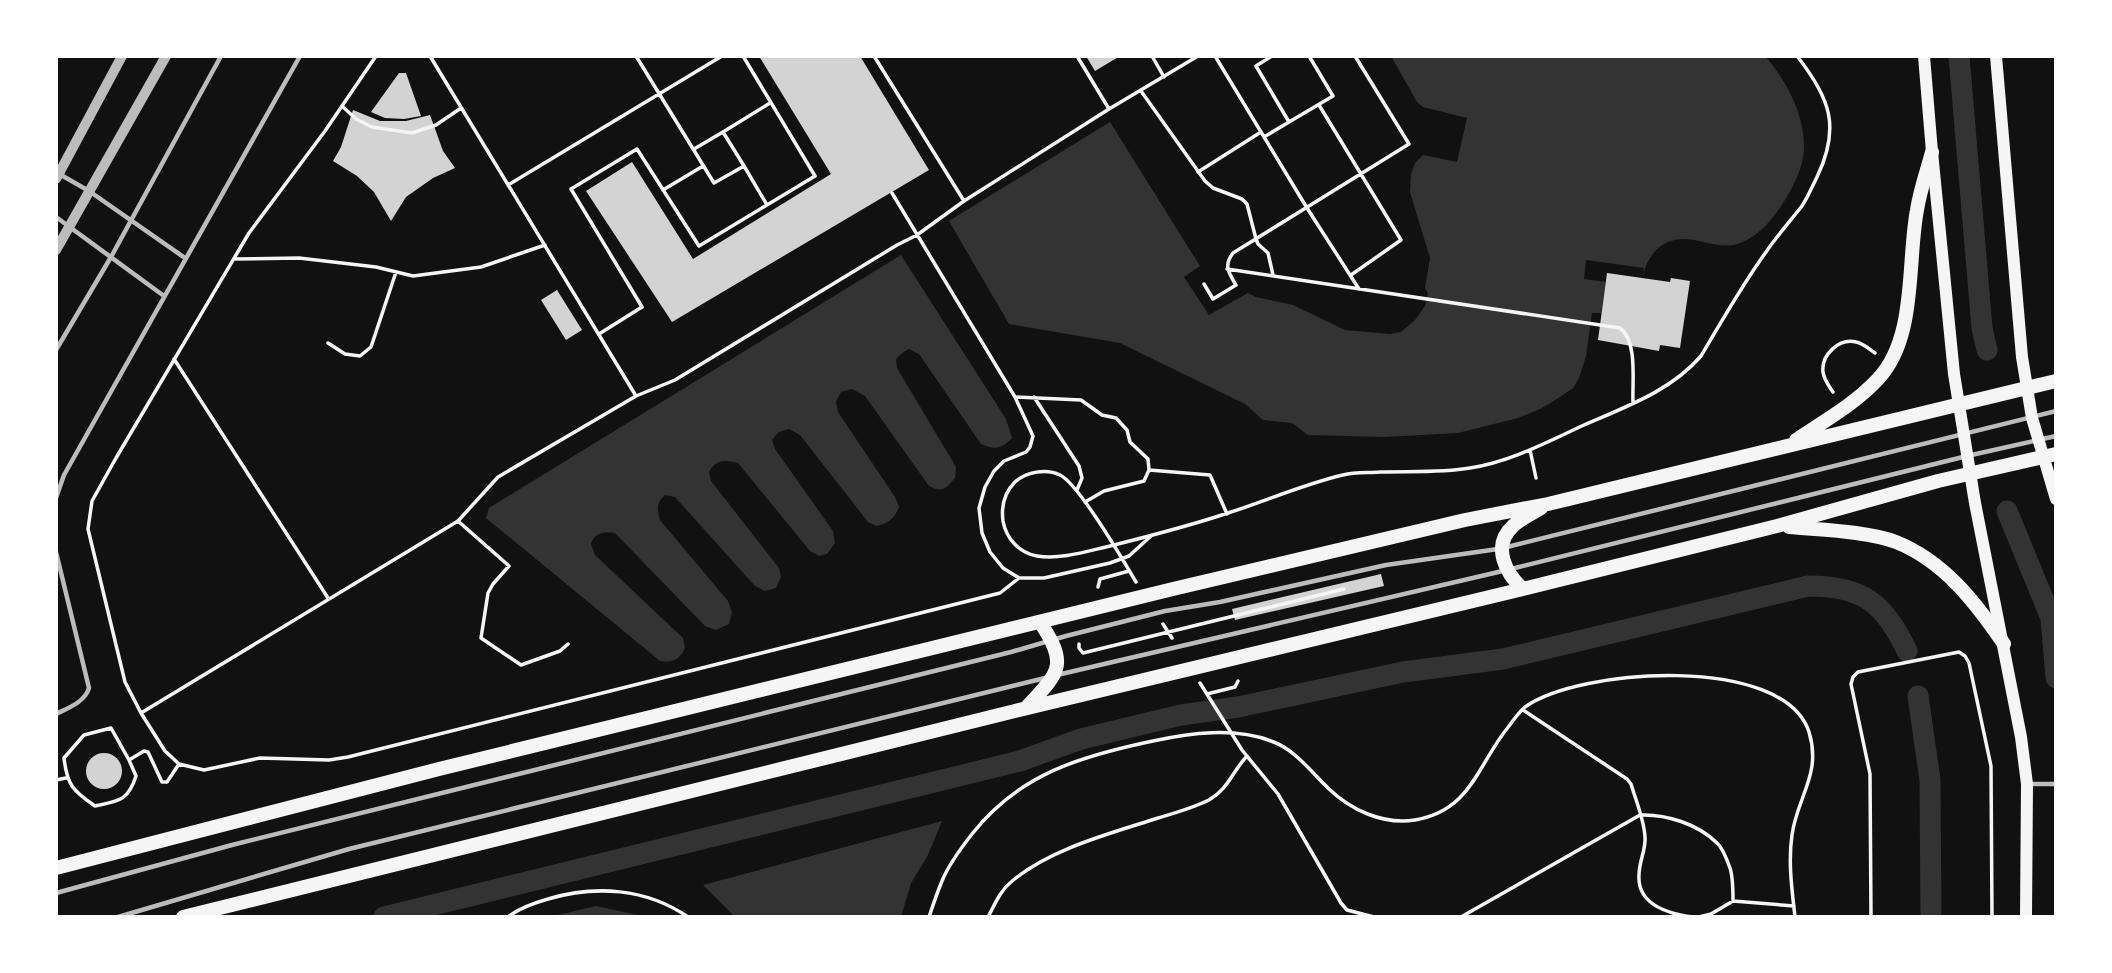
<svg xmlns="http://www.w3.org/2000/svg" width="2112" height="973" viewBox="0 0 2112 973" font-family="Inter,sans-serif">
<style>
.water{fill:#333}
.pier{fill:#111}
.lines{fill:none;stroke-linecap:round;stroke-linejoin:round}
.canal{stroke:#333;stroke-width:21}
.building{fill:#d3d3d3}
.path{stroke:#f5f5f5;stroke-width:3.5}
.service{stroke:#bcbcbc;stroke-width:4.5}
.tertiary{stroke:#bcbcbc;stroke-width:10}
.secondary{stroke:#f5f5f5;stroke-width:12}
.primary{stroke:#f5f5f5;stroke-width:14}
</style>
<rect width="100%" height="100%" fill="#111"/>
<path class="water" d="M1391,56H1765C1786,80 1805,115 1804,149C1803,169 1793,187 1783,203C1772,220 1759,236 1740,243C1717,252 1694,233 1671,241C1655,246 1645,262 1643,278L1607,273L1601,313H1592L1586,356L1579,378L1573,388L1557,399L1540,409L1518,418L1458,433L1384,437L1308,435L1292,423L1263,420L1245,404L1120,343L1009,324L949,221L1110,122L1200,266L1184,277L1209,315L1248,293L1256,297L1293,305L1345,330L1390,334L1401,332L1415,320L1425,306L1428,294L1425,288L1430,258L1410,192L1411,174L1415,163L1423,155L1457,162L1467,118L1423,107L1417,102Z
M901,255L1006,419L1012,438C1001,449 995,450 981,444L919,354L909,349L902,353L896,359L897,368L956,467L955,478C945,489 943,493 929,486L865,396L852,389L841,392L836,402L838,412L895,497L899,507C894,519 889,523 877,526L868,522L800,435L789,429L779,432L772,440L775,449L833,531L835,543L827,554L819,556L810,551L738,463C724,460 717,459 709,472L711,481L779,568L781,577L776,588L765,591L755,586L675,497L665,495C656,503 657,510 660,520L728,601L732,612L729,624L716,630L705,626L615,533C603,532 595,532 591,544L595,555L683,638L685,648C679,660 673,663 660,661L486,518L489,508Z
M942,821L927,857L911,883L901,917H735L703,885Z
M596,906L647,917H549Z"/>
<path class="pier" d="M1586,260L1644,268L1643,278L1608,273L1606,282L1584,279Z"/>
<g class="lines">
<path class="canal" d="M1959,56L1982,328L1987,350
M2007,511L2051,618L2056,678
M1918,696L1930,780L1931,917
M384,917L1020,761L1081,739L1181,715L1238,707L1403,672L1503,659L1808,586C1862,586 1884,602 1907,651"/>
</g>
<path class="building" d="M759,56H860L929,170L672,322L586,191L632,162L693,259L831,174Z
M1086,56H1120L1095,71Z
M399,73H406L421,116L404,119L385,118L371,112Z
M353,110L380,121H406L430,115L443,151L455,168L433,178L406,197L391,221L374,192L357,176L333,161L341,147Z
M1607,273L1670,282L1671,278L1690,281L1680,348L1660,345L1659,351L1598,340Z
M557,290L582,330L566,340L541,300Z
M1381,574L1384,586L1235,620L1232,609Z
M86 771a18 18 0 1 1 36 0a18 18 0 1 1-36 0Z"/>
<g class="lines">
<path class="path" d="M376,56L325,131L249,233L116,458L92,501L88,529L125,682L141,713L165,751L179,764L204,770L260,758L329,760L348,757L1000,593L1019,578H1044L1110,563L1129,556L1151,536
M430,56L636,396
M636,56L714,183L744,166L767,205
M874,56L964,201
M1077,56L1109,109
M1152,56L1164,77
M1215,56L1307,208L1359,289
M1272,56L1256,66L1289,122L1333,96L1309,56
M1141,91L1205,181L1213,188L1242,199L1247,204L1256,239L1258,244L1268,253L1273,275
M1319,105L1401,240L1351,275
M342,106L356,119L372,127L412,133L436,125L461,108
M723,132L770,103
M1264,137L1289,122
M694,149L723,132L744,166
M1198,172L1261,132
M508,185L722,56
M663,190L703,166
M892,193L1015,397L1033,436L1030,447L1026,452L1004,461L994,471L985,487L979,508L982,533L990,552L1003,568L1019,578
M234,259L299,258L376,267L413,276L481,267L545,245
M1227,269L1620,328C1638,341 1632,382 1633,403
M1204,284L1213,299L1236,285C1229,273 1223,266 1233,253L1409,144L1355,56
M599,334L642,307L571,189L637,149L699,246L815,176L743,56
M328,343L345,354L360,356L371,347L396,272
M174,359L328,598
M1833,392C1829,386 1824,380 1823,372C1821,355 1839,338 1856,342C1863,343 1869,349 1875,353
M1015,397L1081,400L1102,415L1116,418L1127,430L1130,442L1148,459L1149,470L1144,481L1104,491L1085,502
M1034,397L1079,466L1082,478L1077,490
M1530,450L1536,478
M1149,470L1210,475L1227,514
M458,521L509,566L493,584L488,593L481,638L521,665L560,651L568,644
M1136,582C1123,560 1079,484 1060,475C1046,468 1026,472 1015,482C1004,493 1001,506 1003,521C1006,538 1019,553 1037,556C1060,560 1088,551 1110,546C1150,536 1189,526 1228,513C1266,501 1304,484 1343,475C1355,472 1368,473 1380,472C1410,471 1441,473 1470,468C1510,462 1547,442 1584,425C1625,407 1671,391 1701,356C1722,321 1742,285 1766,252C1777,236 1790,221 1802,206C1808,197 1812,187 1817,177C1841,127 1830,98 1797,56
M1098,587L1100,579L1129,571
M1163,624L1172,638
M1079,644V648L1083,653L1344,589
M1200,683L1242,750L1278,794L1341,903L1347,910L1374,917
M1207,694L1235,687L1238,681
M1523,710L1627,779L1631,784C1636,801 1644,819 1645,837C1646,850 1639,861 1639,875C1637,905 1670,914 1693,917
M141,713L458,521L498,477L636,396L675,380L897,245L917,235L964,201L1109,109L1198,56
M129,760L136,776C128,801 119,801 95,806C73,791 67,785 64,758L84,735L111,728L129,760L144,751L148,752L162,782H167L179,764
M56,780L66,778
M508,917C519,908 534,903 548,899C595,885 646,888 688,917
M929,917C933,905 937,893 942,881C949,864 961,848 972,834C1019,774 1081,756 1153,741C1190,733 1234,727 1271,741C1295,749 1311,772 1329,789C1351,810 1383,825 1415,820C1472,810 1477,765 1509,726C1514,719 1519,712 1525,707C1579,668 1784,654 1809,732C1822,774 1797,797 1792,835C1788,862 1792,890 1795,917
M988,917C995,904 1000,891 1011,882C1049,849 1112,833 1158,818C1175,813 1193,808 1209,800C1229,788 1232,772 1247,756
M1461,917L1640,815C1666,814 1698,824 1717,843C1723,848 1727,860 1730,868C1733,877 1733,890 1733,901
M1699,917L1711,914L1733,901L1794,906
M1871,917L1870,774L1851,684L1853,677L1858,672L1959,652L1965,656L1969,663L1991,766L1992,917"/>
<path class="service" d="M61,175L89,191L185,258
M56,217L164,296
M56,350L111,257L221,56
M56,498L64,475L300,56
M1507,547L2056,411
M56,552L89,688C85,702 68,708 56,714
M1057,675L1507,570L1967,456L2056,436
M2028,784H2056
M56,893L232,845L1011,652L1066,636L1165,611L1220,602L1386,565L1498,549
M118,917L349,849L1045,678"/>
<path class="tertiary" d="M56,179L122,56
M56,250L166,56"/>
<path class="secondary" d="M1924,56L1932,152L1954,374L1975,503L2021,737L2027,784L2026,917
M1996,56L2022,357L2032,418L2056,499"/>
<path class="primary" d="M1796,440C1824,421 1855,404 1878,379C1917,338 1907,262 1917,210C1920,190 1927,171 1932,152
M1789,527C1820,530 1867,531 1896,542C1944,561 1976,603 2004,644
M1523,589C1506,574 1491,546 1513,526C1520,519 1532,514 1541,508
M1026,708C1059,672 1069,666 1040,622
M56,868L439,769L1173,589L1465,520L1548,504L2056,381
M183,917L1015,711L1523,589L1777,526L1938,481L2056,454"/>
</g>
<rect width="2112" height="973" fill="none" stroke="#ffffff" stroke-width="116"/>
</svg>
